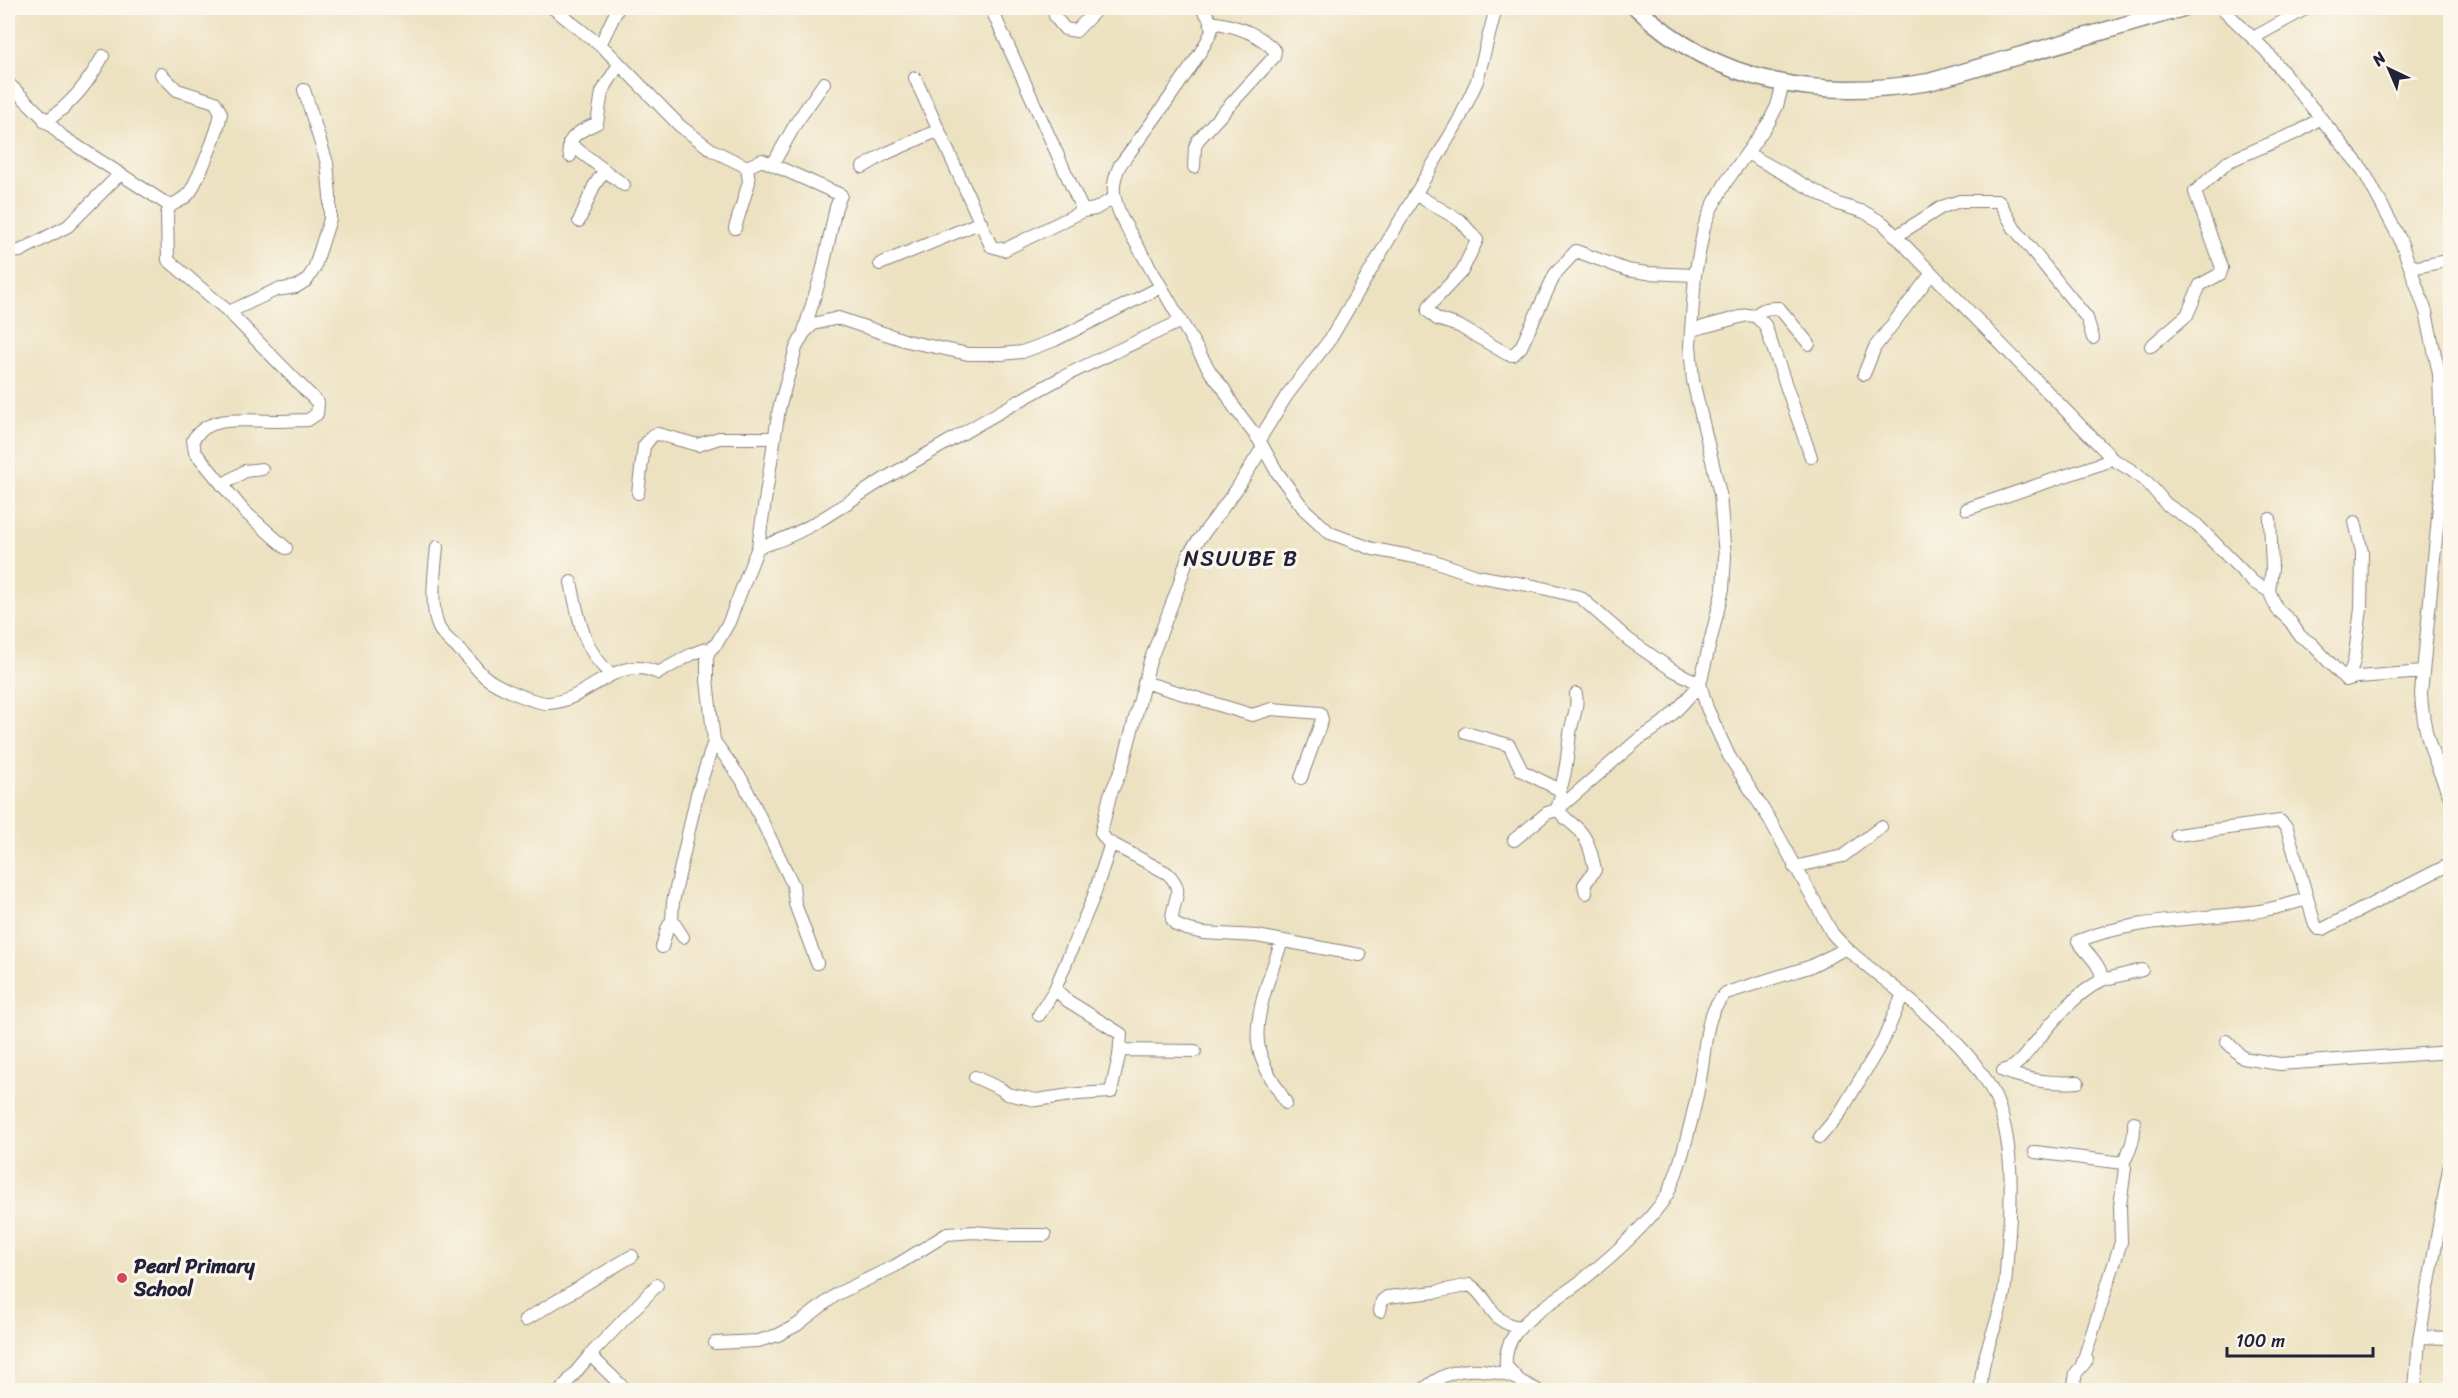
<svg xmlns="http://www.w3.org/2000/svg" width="2458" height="1398" viewBox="0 0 2458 1398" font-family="Sriracha,sans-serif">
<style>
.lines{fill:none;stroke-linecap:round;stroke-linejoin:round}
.street-casing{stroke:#87827e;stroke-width:14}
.secondary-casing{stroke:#87827e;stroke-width:19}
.street{stroke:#fff;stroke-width:12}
.secondary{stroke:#fff;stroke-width:16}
.poi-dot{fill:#d1495b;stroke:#fbf7ec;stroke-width:2}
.labels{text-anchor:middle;stroke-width:6;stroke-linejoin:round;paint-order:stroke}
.poi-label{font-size:20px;font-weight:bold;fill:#22223b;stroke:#fbf7ec;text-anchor:start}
.quarter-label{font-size:22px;letter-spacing:1.5px;fill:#22223b;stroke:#fbf7ec}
</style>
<rect width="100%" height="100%" fill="#fbf7ec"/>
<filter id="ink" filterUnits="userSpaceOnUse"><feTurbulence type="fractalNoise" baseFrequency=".0167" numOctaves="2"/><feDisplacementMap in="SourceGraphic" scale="12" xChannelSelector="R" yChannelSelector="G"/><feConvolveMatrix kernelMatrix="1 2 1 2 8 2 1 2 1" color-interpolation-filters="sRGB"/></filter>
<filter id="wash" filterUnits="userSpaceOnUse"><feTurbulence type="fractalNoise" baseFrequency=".008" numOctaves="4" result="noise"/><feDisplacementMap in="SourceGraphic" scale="24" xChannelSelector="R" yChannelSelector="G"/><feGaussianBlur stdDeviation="1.35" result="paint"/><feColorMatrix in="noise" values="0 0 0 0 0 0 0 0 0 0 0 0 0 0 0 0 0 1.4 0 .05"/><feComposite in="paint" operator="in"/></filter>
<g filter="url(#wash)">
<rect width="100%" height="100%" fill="#ece1c0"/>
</g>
<g filter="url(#ink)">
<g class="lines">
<g class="street-casing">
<path id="street" d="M553,8L606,50L680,126L712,150L747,167
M991,8L1083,211L1095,209L1114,198
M1052,8L1056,18L1065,29L1076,31L1098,8
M1201,8C1206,13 1212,21 1212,28C1211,45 1135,145 1120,165C1110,186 1113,198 1122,219L1211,373L1224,389L1234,407L1259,440L1277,472L1304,509L1330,533L1373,549L1431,560L1477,576L1534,586L1580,597L1629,640L1671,669L1700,684C1682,705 1665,725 1640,738L1557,810L1547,813L1514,840
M2222,8L2266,51L2363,170L2400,239L2426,312L2439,374L2442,476L2421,693C2423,735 2434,759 2450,797
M2253,38L2307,8
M600,45L618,8
M161,74L177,90L215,102L221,113C217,135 202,169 192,189C188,197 178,202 170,206
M915,78L991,246L1004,250L1083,211
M8,83L63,137L170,206L167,214L168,260L229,312L318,403L317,414L308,420C298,420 288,421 279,421C252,422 210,412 193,440L195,452L244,511L286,548
M1783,83L1777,106L1769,122L1726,182L1712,207L1704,227L1695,275L1690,345L1693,381L1720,494L1725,557L1723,589L1700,684L1707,708L1729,756L1770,820L1832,933C1853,958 1882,976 1907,998C1935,1021 1967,1049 1986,1080C2017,1128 2012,1203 2007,1258C2006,1271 2006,1285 2003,1298C1996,1330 1980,1358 1981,1390
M45,122C72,104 88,83 103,56
M569,143L624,185
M1747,153L1838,204L1864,212L1883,223L2109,455L2106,462L1967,509
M570,156C564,136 583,130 597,123L602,92L619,64
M773,164L796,123L824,83
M747,167L762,160L841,195L836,207L822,272L804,331
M863,167L885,154L939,130
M1194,167L1195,147L1198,140L1274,57L1275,51C1259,33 1233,25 1210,22
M1415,194L1461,221L1477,240L1462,271L1430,305L1428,311L1437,319L1459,326L1507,354L1513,355L1521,347L1555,274L1576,251L1627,270L1647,273L1695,275
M579,221L594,186L604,171
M735,228L749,182L747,167
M1896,236L1942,207L1960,201H1999L2014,228L2087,318L2093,338
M8,252L20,251L68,226L119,175
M880,264L981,222
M2409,264L2417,267L2450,260
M229,312L276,290L296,287L307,280L314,269L330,219V195L327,163L304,90
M1755,316C1762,308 1769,308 1779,308L1809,344
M1692,330L1747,315L1755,316L1765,325L1811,457
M2151,346L2187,315L2200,285L2220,274L2222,268L2195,192L2229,161L2300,131L2319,119
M1864,374L1875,347L1932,273
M1259,440L1287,395L1331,338L1459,120L1477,81L1496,8
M1263,447L1236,490L1189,553L1178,588L1150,661L1122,768L1110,795L1101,833L1107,841L1167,873C1186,891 1173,898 1172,919L1176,925L1186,929L1203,933L1257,936L1360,955
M2109,457L2131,470L2148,483L2166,504L2196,524L2253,582L2269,591L2277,609L2290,621L2300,636L2312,644L2346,680L2356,677
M222,485L245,471L262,469
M638,493L644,446L653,435L658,434L698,445L719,438H774
M2355,522L2362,552L2361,609L2354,661L2350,673L2358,677L2423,672
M437,547C435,568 429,608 439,628C443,636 454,645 461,651C469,658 475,668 483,675C493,685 535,704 549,703C591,700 614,653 658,673L692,654L705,649L709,651
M758,547C811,534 851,497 898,471C952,440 1006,407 1061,378C1100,358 1141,340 1181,321
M571,582C578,615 583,652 611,674
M2269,591L2272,569L2270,519
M1144,682L1252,715L1272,709L1320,713L1322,720L1301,778
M1466,733L1509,745L1522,771L1560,790L1561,797L1557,808
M714,741L742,780L793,885L795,904L817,963
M1560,790C1568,769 1567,749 1571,728C1574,715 1578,707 1576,694
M1558,809C1563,818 1571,822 1578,829C1589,840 1592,856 1595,870L1584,885L1586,893
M2177,835L2280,821L2287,828L2315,925L2318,929H2323L2450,864
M1794,867L1843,856L1881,827
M683,937L672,920L673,902L697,794L714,741L707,680V658L709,651L717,643L729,622L758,547L779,409L796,348L804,333L813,324L838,318L907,341L968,354H1001L1022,352L1055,340L1161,287
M1282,941C1272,971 1252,1017 1259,1049C1263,1068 1277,1087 1286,1103
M662,947L667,929L672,920
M2142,970L2102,980C2102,965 2086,953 2078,941C2133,919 2194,920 2252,912C2271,910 2289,904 2307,899
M1055,989L1093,898L1111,843
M2226,1041L2243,1058L2280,1064L2450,1052
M1120,1050L1195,1051
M975,1077L1001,1089L1007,1094L1036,1100L1078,1094L1111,1092L1119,1056L1121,1034L1068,1001L1055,989L1039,1015
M2078,1082C2052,1084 2027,1080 2003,1071L2013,1067L2021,1060C2045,1032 2068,998 2102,980
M1820,1137L1840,1113L1883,1041L1903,994
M2035,1152L2123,1163L2125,1168L2120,1206L2121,1242L2082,1365
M2123,1163C2131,1149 2135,1138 2134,1122
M1380,1311L1382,1301L1387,1297L1436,1292L1470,1285C1492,1299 1489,1324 1521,1327
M525,1320L632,1256
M2420,1337L2450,1338
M715,1343L758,1341L778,1335L797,1325L837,1294L895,1266L947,1234L974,1232L1010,1235H1045
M590,1355L626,1390
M561,1390L590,1355L657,1285
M1423,1390C1451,1365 1481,1366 1515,1378
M1537,1390L1520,1381L1506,1366C1505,1355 1508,1344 1514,1335C1532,1311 1562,1297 1585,1278C1612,1256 1642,1230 1663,1201C1679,1179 1696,1104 1701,1074C1706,1047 1704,1014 1726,993L1809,967L1845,949
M2073,1390L2076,1373L2087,1360
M2415,1390L2419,1340L2450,1163"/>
</g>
<g class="secondary-casing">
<path id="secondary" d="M1637,8C1719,86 1821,100 1929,82L2183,8"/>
</g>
<use href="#street" class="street"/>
<use href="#secondary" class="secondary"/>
</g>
</g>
<circle class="poi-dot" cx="122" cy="1278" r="6"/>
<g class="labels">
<g class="poi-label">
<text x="134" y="1273">Pearl Primary<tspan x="134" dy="23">School</tspan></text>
</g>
<g class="quarter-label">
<text x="1241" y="566">NSUUBE B</text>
</g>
</g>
<rect width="2458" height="1398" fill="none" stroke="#fbf7ec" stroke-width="30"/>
<g transform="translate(2389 69) rotate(316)" stroke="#fbf7ec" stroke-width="4.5" paint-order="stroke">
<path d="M0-4.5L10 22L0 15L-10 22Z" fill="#22223b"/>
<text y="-9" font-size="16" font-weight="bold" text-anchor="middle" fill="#22223b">N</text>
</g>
<path d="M2227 1347v9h146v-9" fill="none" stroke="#22223b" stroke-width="3"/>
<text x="2236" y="1347" font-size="18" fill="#22223b" stroke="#fbf7ec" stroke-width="4.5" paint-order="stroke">100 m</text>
</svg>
